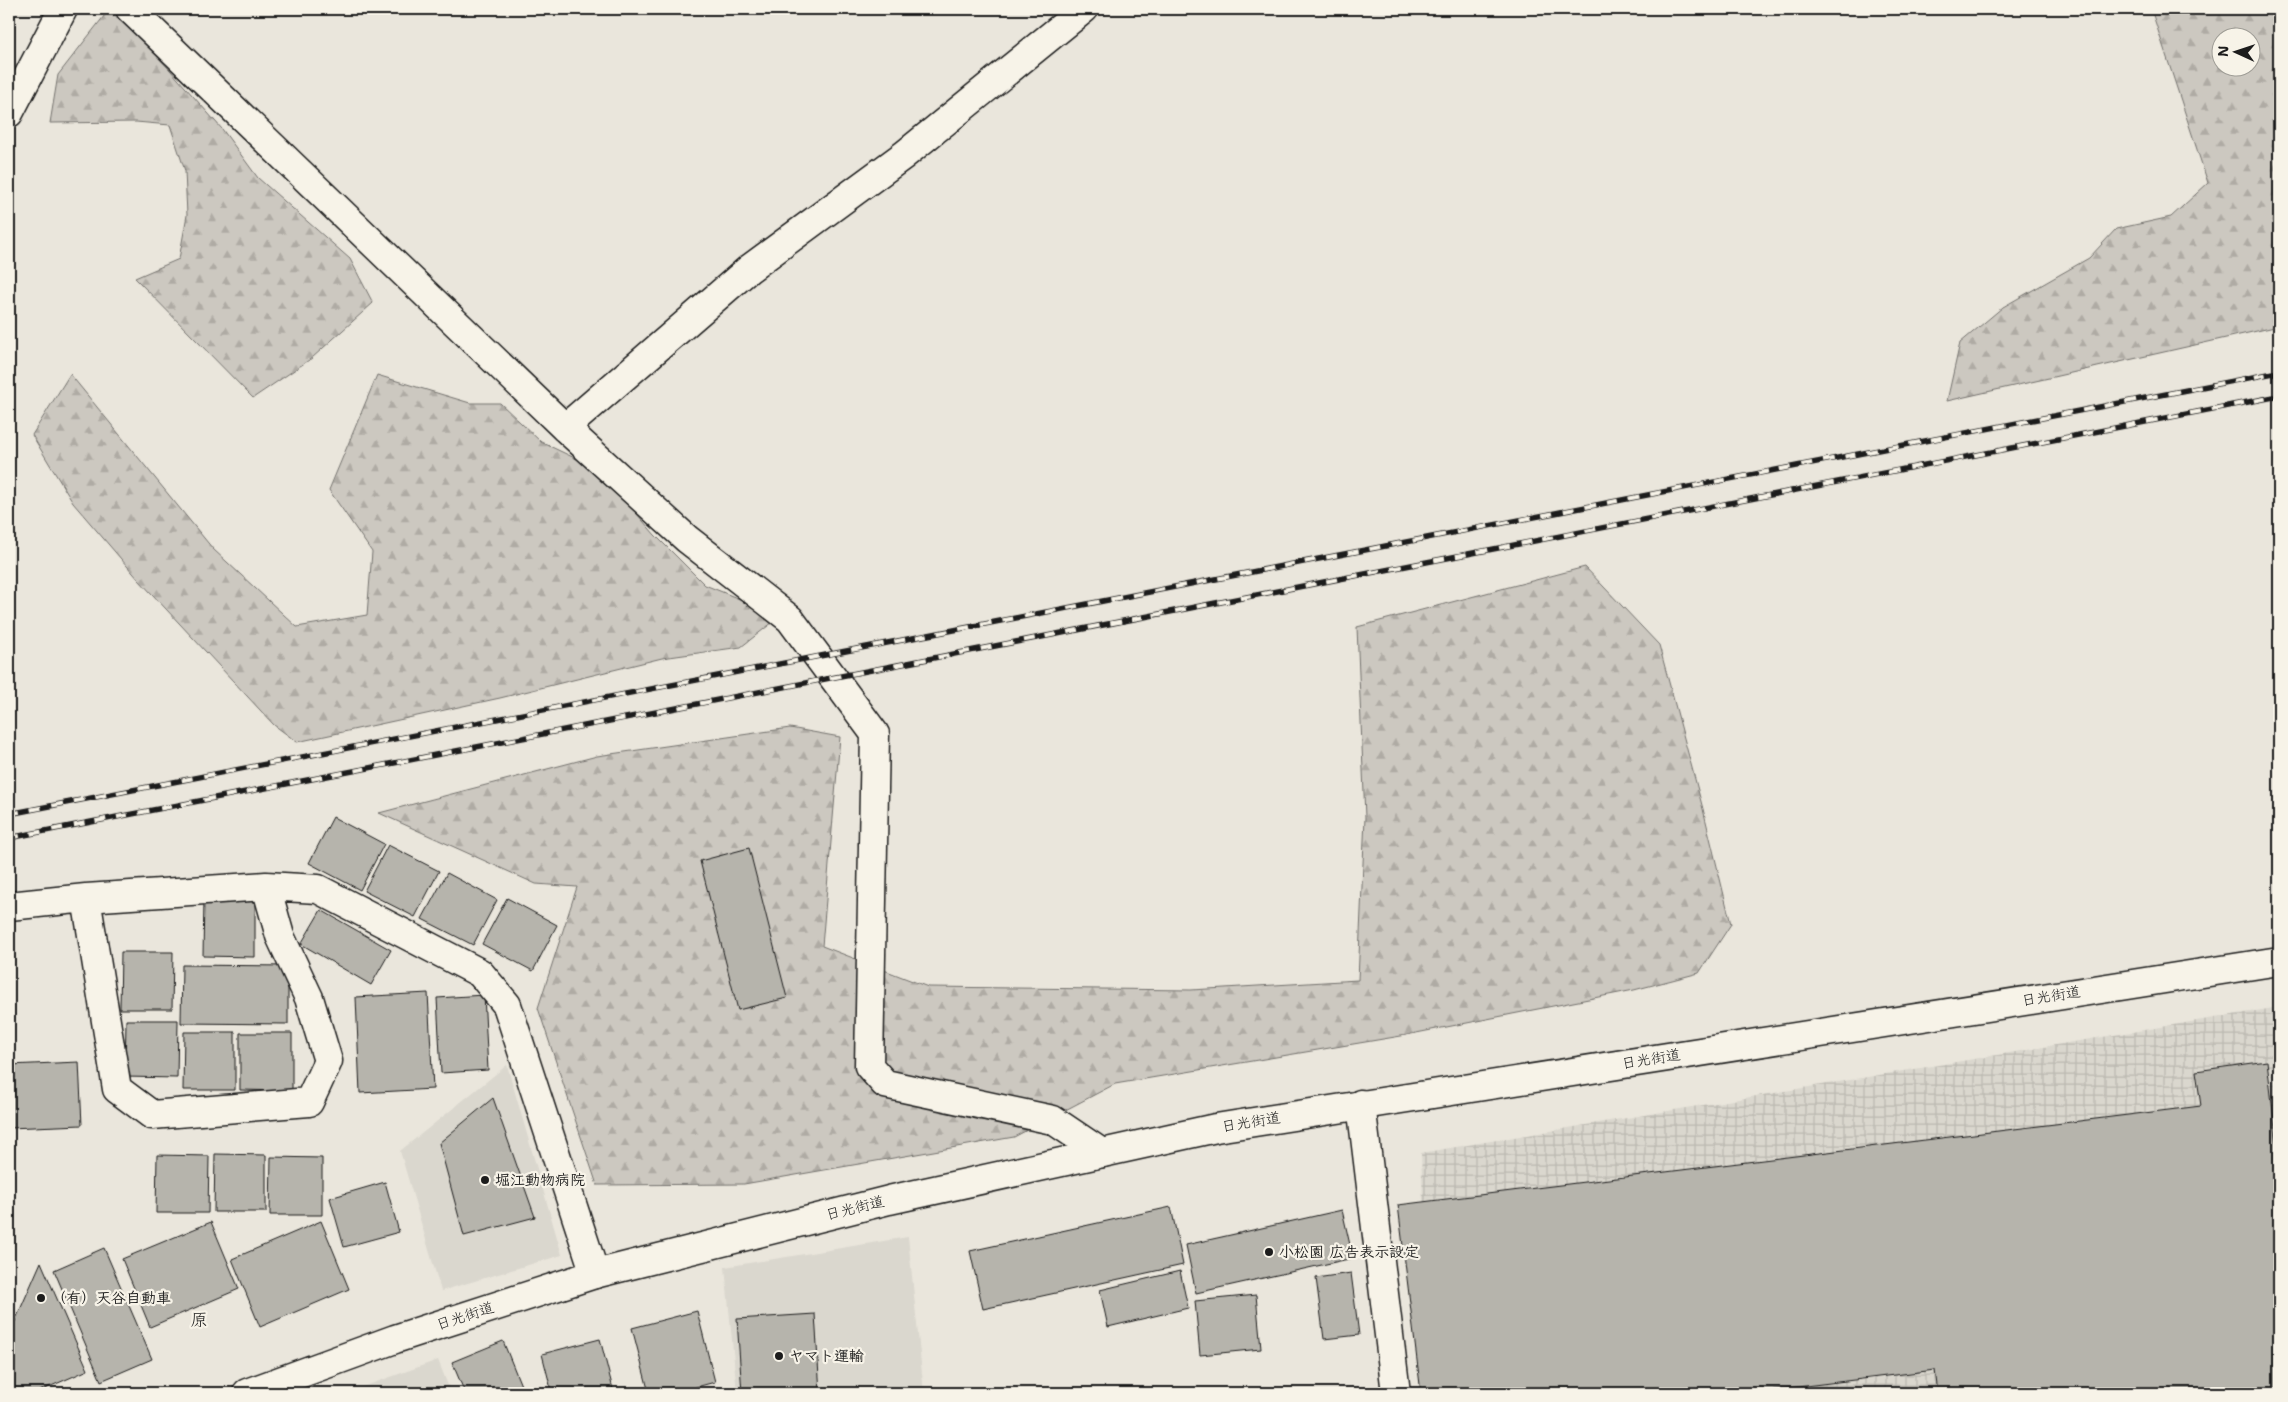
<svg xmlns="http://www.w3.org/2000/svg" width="2288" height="1402" viewBox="0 0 2288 1402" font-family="'Shantell Sans','Klee One',sans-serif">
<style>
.built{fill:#dad7ce}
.industrial{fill:url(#industrial-grid)}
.forest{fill:url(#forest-firs);stroke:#74726e;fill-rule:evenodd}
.building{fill:#b6b4ac;stroke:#1c1c1c}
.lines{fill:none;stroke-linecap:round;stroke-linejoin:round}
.minor-casing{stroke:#1c1c1c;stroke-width:31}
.secondary-casing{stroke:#1c1c1c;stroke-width:31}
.minor{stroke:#f7f3e8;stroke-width:28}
.secondary{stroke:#f7f3e8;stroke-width:28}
.rail-casing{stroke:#1c1c1c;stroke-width:5.5}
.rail{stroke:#f7f3e8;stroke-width:4;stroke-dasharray:11;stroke-linecap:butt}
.poi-dot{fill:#1c1c1c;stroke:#f7f3e8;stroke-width:2}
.labels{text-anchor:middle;stroke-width:4.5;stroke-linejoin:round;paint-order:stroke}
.street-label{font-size:15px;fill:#1c1c1c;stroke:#f7f3e8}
.poi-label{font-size:15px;font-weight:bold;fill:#1c1c1c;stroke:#f7f3e8;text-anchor:start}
.quarter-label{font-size:18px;fill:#1c1c1c;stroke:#f7f3e8}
</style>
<defs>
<pattern id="industrial-grid" width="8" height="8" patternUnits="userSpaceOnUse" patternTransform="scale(1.25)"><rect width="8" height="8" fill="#dad7ce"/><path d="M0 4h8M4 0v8" fill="none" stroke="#bab8b0"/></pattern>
<pattern id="forest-firs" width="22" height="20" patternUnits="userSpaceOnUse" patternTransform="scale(1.25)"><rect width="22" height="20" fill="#ccc8c0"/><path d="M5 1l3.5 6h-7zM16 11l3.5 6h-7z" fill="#afaba4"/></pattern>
</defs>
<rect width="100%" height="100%" fill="#eae6dc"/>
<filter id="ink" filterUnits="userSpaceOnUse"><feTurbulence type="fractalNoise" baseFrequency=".02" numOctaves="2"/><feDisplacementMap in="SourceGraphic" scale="10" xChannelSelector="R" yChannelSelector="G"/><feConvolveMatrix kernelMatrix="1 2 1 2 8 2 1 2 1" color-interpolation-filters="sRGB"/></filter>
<g filter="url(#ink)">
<path class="built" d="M507,1065L562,1255L441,1291L400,1151Z
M908,1237L924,1393H737L725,1267Z
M438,1360L451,1393H346Z"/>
<path class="industrial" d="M2279,1007V1393H1431L1421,1153Z"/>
<path class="forest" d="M2151,9H2279V326L1947,401L1960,343L2003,307L2089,258L2116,229L2171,217L2208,183ZM2220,38H2250V68H2220Z
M108,11L134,32L171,71L222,129L258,178L350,259L373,303L312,358L253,398L135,278L179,259L187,215L185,171L170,125L136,122L50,123L58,75Z
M70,374L213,549L297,627L367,615L372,552L329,490L377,375L470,403H500L541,442L581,461L618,492L655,535L705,585L742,600L773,622L741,647L662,658L500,698L297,742L274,725L139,580L73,503L32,435Z
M1585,567L1659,645L1703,809L1731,924L1699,973L1634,990L1401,1036L1115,1084L1014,1137L744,1184L597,1185L538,1008L577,887L536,884L379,813L597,756L790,728L840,737L822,946L928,987L1191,990L1358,980L1365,817L1357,627Z"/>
<path class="building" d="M333,817L384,844L360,890L309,863Z
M388,845L439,871L415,917L364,891Z
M749,848L787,998L738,1010L700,861Z
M447,873L497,900L473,945L422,919Z
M507,898L557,925L533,971L482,944Z
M204,899H255V957L203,956Z
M321,910L391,950L371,985L301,944Z
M121,952H173L172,1009H120Z
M182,965L288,966V1024L181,1023Z
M428,993L433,1089L360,1093L356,997Z
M484,995L488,1070L441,1073L437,998Z
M126,1020H178L177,1078L125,1077Z
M184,1032H235V1090H183Z
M240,1033H292V1091L240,1090Z
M2267,1061L2279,1163V1393H1938L1935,1370L1773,1390L1774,1393H1421L1398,1205L2201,1106L2196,1071Z
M79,1062L82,1125L9,1128V1065Z
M493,1098L535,1217L464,1236L439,1143Z
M215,1154L266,1155V1212H214Z
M157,1155L209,1156L208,1213H156Z
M271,1157L322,1158V1215H270Z
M385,1182L399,1232L344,1247L330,1198Z
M1171,1207L1183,1265L983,1309L970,1251Z
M1342,1210L1353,1258L1196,1293L1186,1245Z
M321,1221L349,1289L260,1327L232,1259Z
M211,1222L239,1289L150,1327L122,1259Z
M104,1248L152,1359L101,1381L54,1270Z
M41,1262L88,1370L35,1393H16L9,1376V1335Z
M1180,1271L1188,1308L1108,1327L1100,1290Z
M1351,1273L1359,1335L1324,1339L1316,1278Z
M1256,1295L1261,1349L1200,1355L1195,1301Z
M697,1311L715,1382L674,1393H649L632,1328Z
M815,1314L820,1393H742L737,1319Z
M600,1339L614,1393H552L542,1354Z
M503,1341L522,1388L508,1393H465L452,1362Z"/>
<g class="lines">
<g class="minor-casing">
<path id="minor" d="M130,9L565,428L687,539L790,619L875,734L869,1066L885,1084L1053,1120L1102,1153
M9,113L63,9
M565,428L749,269L904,155L1084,9
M266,886L86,898L117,1089L152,1115L309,1102L328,1061L309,998L280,936L266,886L318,889L480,973L507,1005L595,1274
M9,906L86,898
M1361,1104L1396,1393"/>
</g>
<g class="secondary-casing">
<path id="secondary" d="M247,1393L395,1339L595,1274L889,1200L1216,1128L2279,961"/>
</g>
<use href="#minor" class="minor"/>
<use href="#secondary" class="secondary"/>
<g class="rail-casing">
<path id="rail" d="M9,814L2279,372
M9,838L2279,396"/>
</g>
<use href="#rail" class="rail"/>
</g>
</g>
<g class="poi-dot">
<circle cx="485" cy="1180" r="5"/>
<circle cx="1269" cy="1252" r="5"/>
<circle cx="41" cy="1298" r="5"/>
<circle cx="779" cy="1356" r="5"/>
</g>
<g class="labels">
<g class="street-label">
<text transform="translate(2051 996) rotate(-9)" y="5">日光街道</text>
<text transform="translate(1651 1059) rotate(-9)" y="5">日光街道</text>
<text transform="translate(1251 1122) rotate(-9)" y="5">日光街道</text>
<text transform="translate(855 1208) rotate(-14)" y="5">日光街道</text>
<text transform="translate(465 1316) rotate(-18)" y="5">日光街道</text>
</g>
<g class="poi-label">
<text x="495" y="1185">堀江動物病院</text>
<text x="1279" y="1257">小松園 広告表示設定</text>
<text x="51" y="1303">（有）天谷自動車</text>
<text x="789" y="1361">ヤマト運輸</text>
</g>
<g class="quarter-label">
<text x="199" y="1326">原</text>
</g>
</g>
<rect width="2288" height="1402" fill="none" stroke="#f7f3e8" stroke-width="30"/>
<rect x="15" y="15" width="2258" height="1372" fill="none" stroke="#1c1c1c" stroke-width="2" filter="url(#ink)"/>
<g transform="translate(2236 52) rotate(273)"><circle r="24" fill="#f7f3e8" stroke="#9f9d96"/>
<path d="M0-4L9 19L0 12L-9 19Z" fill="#1c1c1c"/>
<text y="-8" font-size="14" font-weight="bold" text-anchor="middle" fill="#1c1c1c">N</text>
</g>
</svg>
